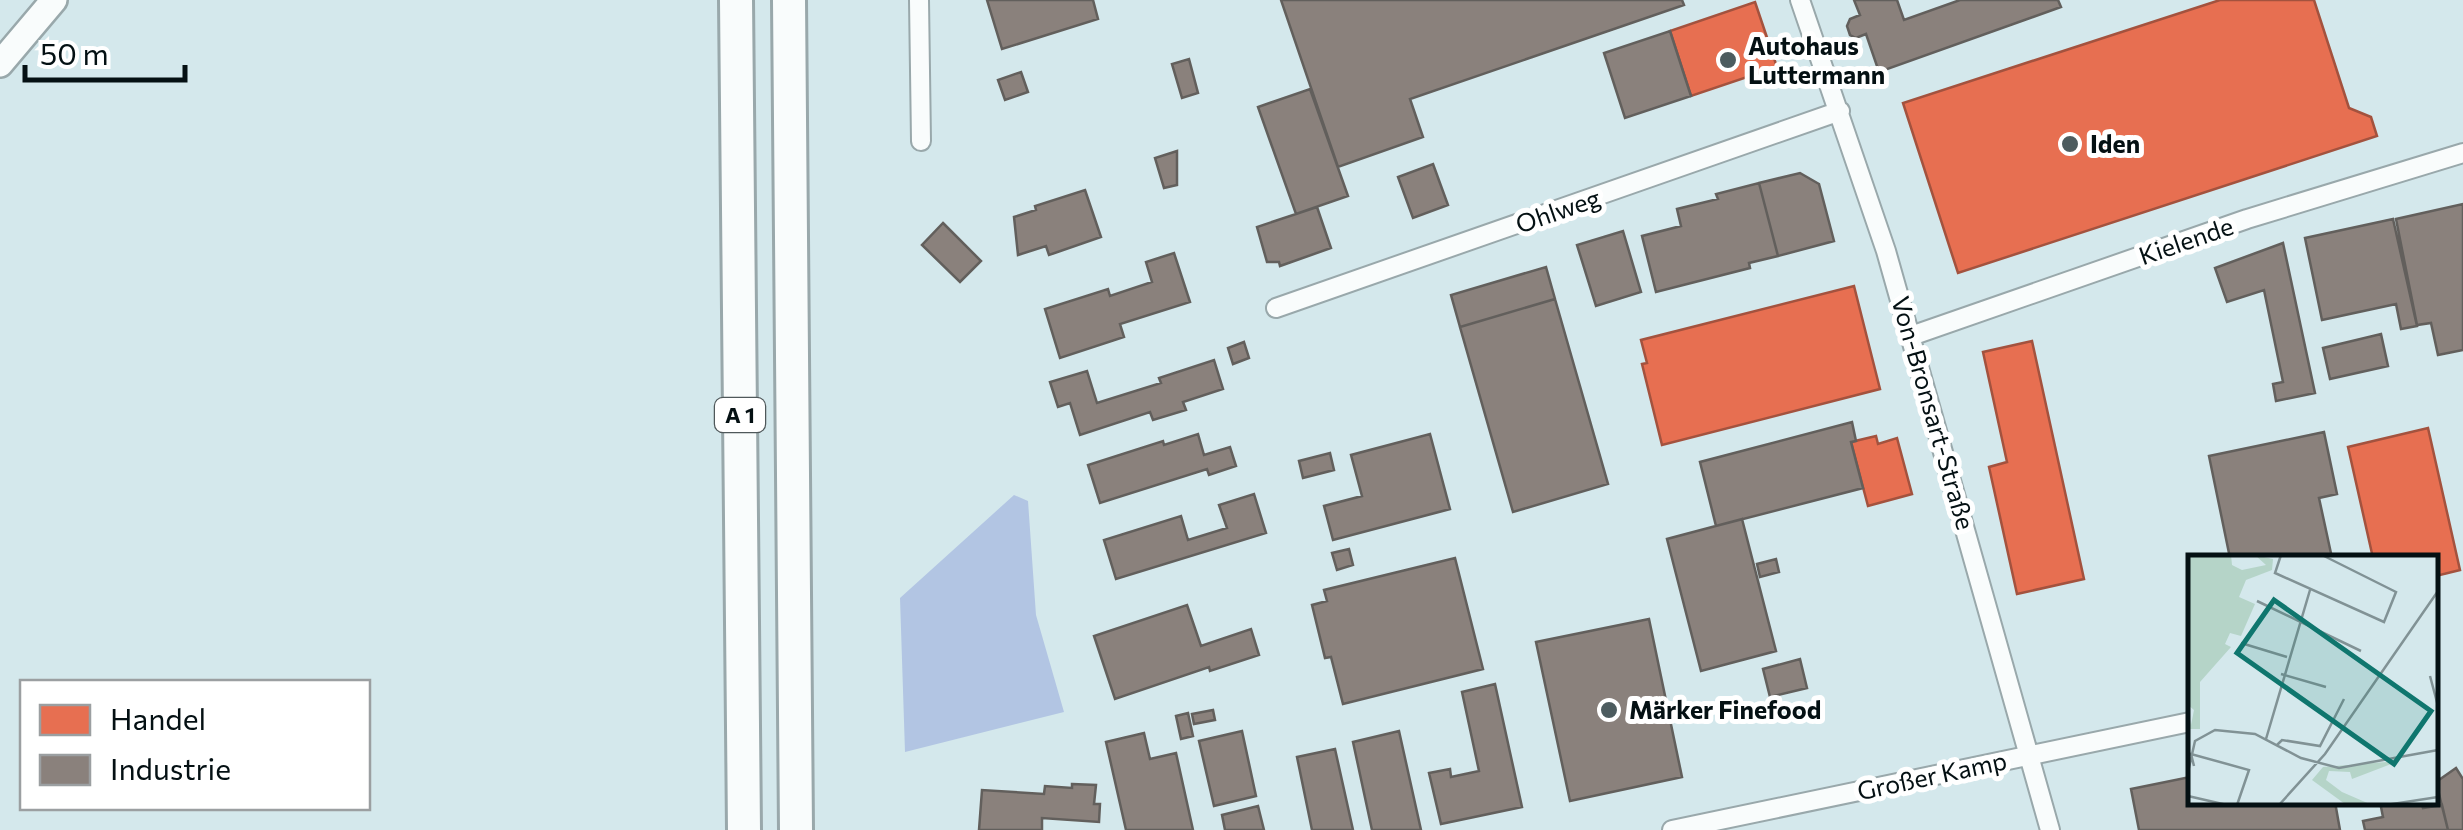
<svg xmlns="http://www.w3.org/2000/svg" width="2463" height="830" viewBox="0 0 2463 830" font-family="Commissioner,sans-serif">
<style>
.water{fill:#b2c5e3}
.shops{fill:#e76f51;stroke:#a3523e;stroke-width:2.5}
.industry{fill:#8a817c;stroke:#625f5c;stroke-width:2.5}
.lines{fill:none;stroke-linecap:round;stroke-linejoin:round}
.minor-casing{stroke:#99a8ab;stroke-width:22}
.secondary-casing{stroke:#99a8ab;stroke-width:30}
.motorway-casing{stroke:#99a8ab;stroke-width:38}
.minor{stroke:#f9fcfc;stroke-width:18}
.secondary{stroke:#f9fcfc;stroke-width:25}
.motorway{stroke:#f9fcfc;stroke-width:32}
.poi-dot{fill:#4d5c5f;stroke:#fff;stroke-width:4}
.labels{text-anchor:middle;stroke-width:10;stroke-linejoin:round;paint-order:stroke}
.shield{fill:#fff;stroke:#4f585a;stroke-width:2.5}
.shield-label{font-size:22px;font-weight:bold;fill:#041013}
.poi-label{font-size:25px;font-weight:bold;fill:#041013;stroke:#fff;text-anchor:start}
.street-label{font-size:25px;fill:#041013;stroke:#fff}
.inset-road{fill:none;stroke:#819295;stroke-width:2.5}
.view{fill:#0f766e;fill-opacity:0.15;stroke:#0f766e;stroke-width:5}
.inset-edge{fill:none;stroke:#041013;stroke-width:5}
</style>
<rect width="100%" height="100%" fill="#d4e8ec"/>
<path class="water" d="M1014,495L1028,501L1036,615L1064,712L905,752L900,598Z"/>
<path class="shops" d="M2220,0H2314L2349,108L2371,117L2377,136L1958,273L1903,103Z
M1755,2L1777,67L1691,96L1670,31Z
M1854,286L1880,389L1662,445L1642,364L1647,363L1641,340Z
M2032,341L2084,579L2017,594L1989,467L2007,462L1983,352Z
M2428,428L2460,570L2436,576V558H2373L2348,447Z
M1876,436L1878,444L1897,438L1912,494L1868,506L1851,442Z"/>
<path class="industry" d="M987,0H1093L1098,19L1002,49Z
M1281,0H1682L1684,5L1410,99L1423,137L1338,167Z
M1854,0H1897L1904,20L1960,0H2058L2061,7L1879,72L1866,34L1856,38L1850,35L1847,26L1850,19L1860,15Z
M1670,31L1691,96L1625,118L1604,53Z
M1189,59L1198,93L1182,98L1172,64Z
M1021,72L1028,92L1005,100L998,80Z
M1310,89L1348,196L1296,214L1258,107Z
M1177,151V185L1164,188L1155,158Z
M1433,164L1448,205L1413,218L1398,177Z
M1800,173L1819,184L1834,241L1778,256L1759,183Z
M1759,183L1778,256L1749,263L1750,268L1656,292L1642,236L1681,226L1677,209L1718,199L1716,194Z
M1085,190L1101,237L1049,255L1046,246L1018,255L1014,217L1036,210L1035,206Z
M2463,204V350L2438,355L2431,323L2417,325L2396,219Z
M1317,207L1331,248L1280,266L1279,262H1267L1257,227Z
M2393,219L2417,326L2401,329L2396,304L2322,320L2305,238Z
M943,223L981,261L960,282L922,245Z
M1623,231L1641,292L1596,306L1577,245Z
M2283,243L2315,393L2276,401L2273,384L2283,382L2264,290L2227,302L2215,268Z
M1174,253L1190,302L1120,324L1124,337L1060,358L1045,309L1108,289L1110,296L1152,282L1146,262Z
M1546,267L1555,299L1460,327L1451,295Z
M1555,299L1608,484L1513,512L1460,327Z
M2381,334L2388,366L2330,379L2323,348Z
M1244,342L1249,358L1233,364L1228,348Z
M1214,360L1223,389L1183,402L1186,410L1153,420L1150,412L1080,435L1070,403L1058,407L1050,382L1087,371L1097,403L1161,383L1159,378Z
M1852,422L1856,441L1851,442L1863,488L1716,526L1700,462Z
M2324,432L2337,494L2319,498L2332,558H2230L2209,456Z
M1198,434L1204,455L1230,447L1236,466L1209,475L1207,469L1100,503L1088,465L1163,441L1164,445Z
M1430,434L1450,509L1333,540L1324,506L1362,496L1351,455Z
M1330,453L1334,470L1303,478L1299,461Z
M1254,494L1266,533L1116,579L1104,540L1181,516L1188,540L1227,528L1219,505Z
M1742,519L1776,651L1701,671L1667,539Z
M1349,549L1353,565L1337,570L1332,553Z
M1455,558L1483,669L1343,704L1331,657L1325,658L1312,605L1327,601L1324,590Z
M1776,559L1779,572L1760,577L1757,564Z
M1187,605L1201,646L1251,629L1259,655L1210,671L1209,667L1115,699L1094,636Z
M1649,619L1682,777L1570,801L1536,642Z
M1800,659L1807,688L1770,697L1763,669Z
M1495,684L1522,807L1441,824L1429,773L1450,769L1451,777L1479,771L1462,692Z
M1213,710L1215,720L1194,724L1192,714Z
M1188,713L1193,736L1181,739L1176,716Z
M1242,731L1256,796L1214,806L1199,741Z
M1399,731L1421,830H1372L1353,742Z
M1144,733L1150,759L1176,753L1193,830H1126L1106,742Z
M1335,749L1353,830H1312L1297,757Z
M2456,768L2463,779V830H2448L2436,782Z
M2190,777V802H2335L2340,830H2139L2131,789Z
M1072,784L1096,785L1094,804H1100L1099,822L1042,818V830H979L982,790L1044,794L1045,786L1072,788Z
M2380,802H2421L2423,808L2442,805L2448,830H2365L2363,821L2383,817Z
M1258,806L1264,830H1225L1222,815Z"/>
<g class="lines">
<g class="minor-casing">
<path id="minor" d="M919,0L921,141
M1800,0L1886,251L2050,830
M1276,308L1840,111
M1911,336L2247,219L2463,153
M1672,830L2190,722"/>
</g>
<g class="secondary-casing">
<path id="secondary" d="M0,64L54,0"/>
</g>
<g class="motorway-casing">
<path id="motorway" d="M736,0L744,830
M789,0L796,830"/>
</g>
<use href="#minor" class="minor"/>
<use href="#secondary" class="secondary"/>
<use href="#motorway" class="motorway"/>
</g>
<g class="poi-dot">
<circle cx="1728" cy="60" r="10"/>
<circle cx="2070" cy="144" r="10"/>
<circle cx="1609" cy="710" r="10"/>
</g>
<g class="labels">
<rect class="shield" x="715" y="398" width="50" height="34" rx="8"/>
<g class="shield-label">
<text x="740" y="423">A 1</text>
</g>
<g class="poi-label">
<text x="1748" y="55">Autohaus<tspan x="1748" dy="29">Luttermann</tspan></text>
<text x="2090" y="153">Iden</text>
<text x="1629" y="719">Märker Finefood</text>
</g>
<g class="street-label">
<text transform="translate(1558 211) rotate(-19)" y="9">Ohlweg</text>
<text transform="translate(2186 241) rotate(-19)" y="9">Kielende</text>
<text transform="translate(1933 413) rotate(74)" y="9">Von-Bronsart-Straße</text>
<text transform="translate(1932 776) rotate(-12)" y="9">Großer Kamp</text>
</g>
</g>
<g transform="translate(2188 555)">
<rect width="250" height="250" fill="#d4e8ec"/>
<path d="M0,0H43L44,10L54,15L78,10L67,0L85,4L84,15L58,25L51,42L67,49L53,81L42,78L37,89L43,92L12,127V174H0V152L3,170L6,155L0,150ZM211,206L164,224L162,217L141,216L138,225L154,237L184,250L157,249L124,225L135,212Z" fill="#b5d4c8"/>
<path class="inset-road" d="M93,0L87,18L196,67L208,37L134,0M69,46L173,96M53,88L99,102M93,119L138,132M242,121L250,151M78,184L122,35M89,190L94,185L132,191L156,144M6,211L3,199L61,215L49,250M0,217L7,186L27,175L67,179L113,203L151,213L250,195M0,241L39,250M91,250L137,199L250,36M198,250L250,242"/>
<path class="view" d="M86,45L243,156L206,209L49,98Z"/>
<rect width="250" height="250" class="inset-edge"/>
</g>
<rect x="20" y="680" width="350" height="130" fill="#ffffff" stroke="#9b9fa1" stroke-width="2.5"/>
<rect x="40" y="705" width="50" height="30" fill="#e76f51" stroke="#9b9fa1" stroke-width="2.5"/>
<text x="110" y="730" font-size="30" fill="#041013">Handel</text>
<rect x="40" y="755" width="50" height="30" fill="#8a817c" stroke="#9b9fa1" stroke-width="2.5"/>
<text x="110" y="780" font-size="30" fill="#041013">Industrie</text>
<path d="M25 65v15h160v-15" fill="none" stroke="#041013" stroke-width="5"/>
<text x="40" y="65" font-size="30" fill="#041013" stroke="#ffffff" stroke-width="8" paint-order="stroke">50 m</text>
</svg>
